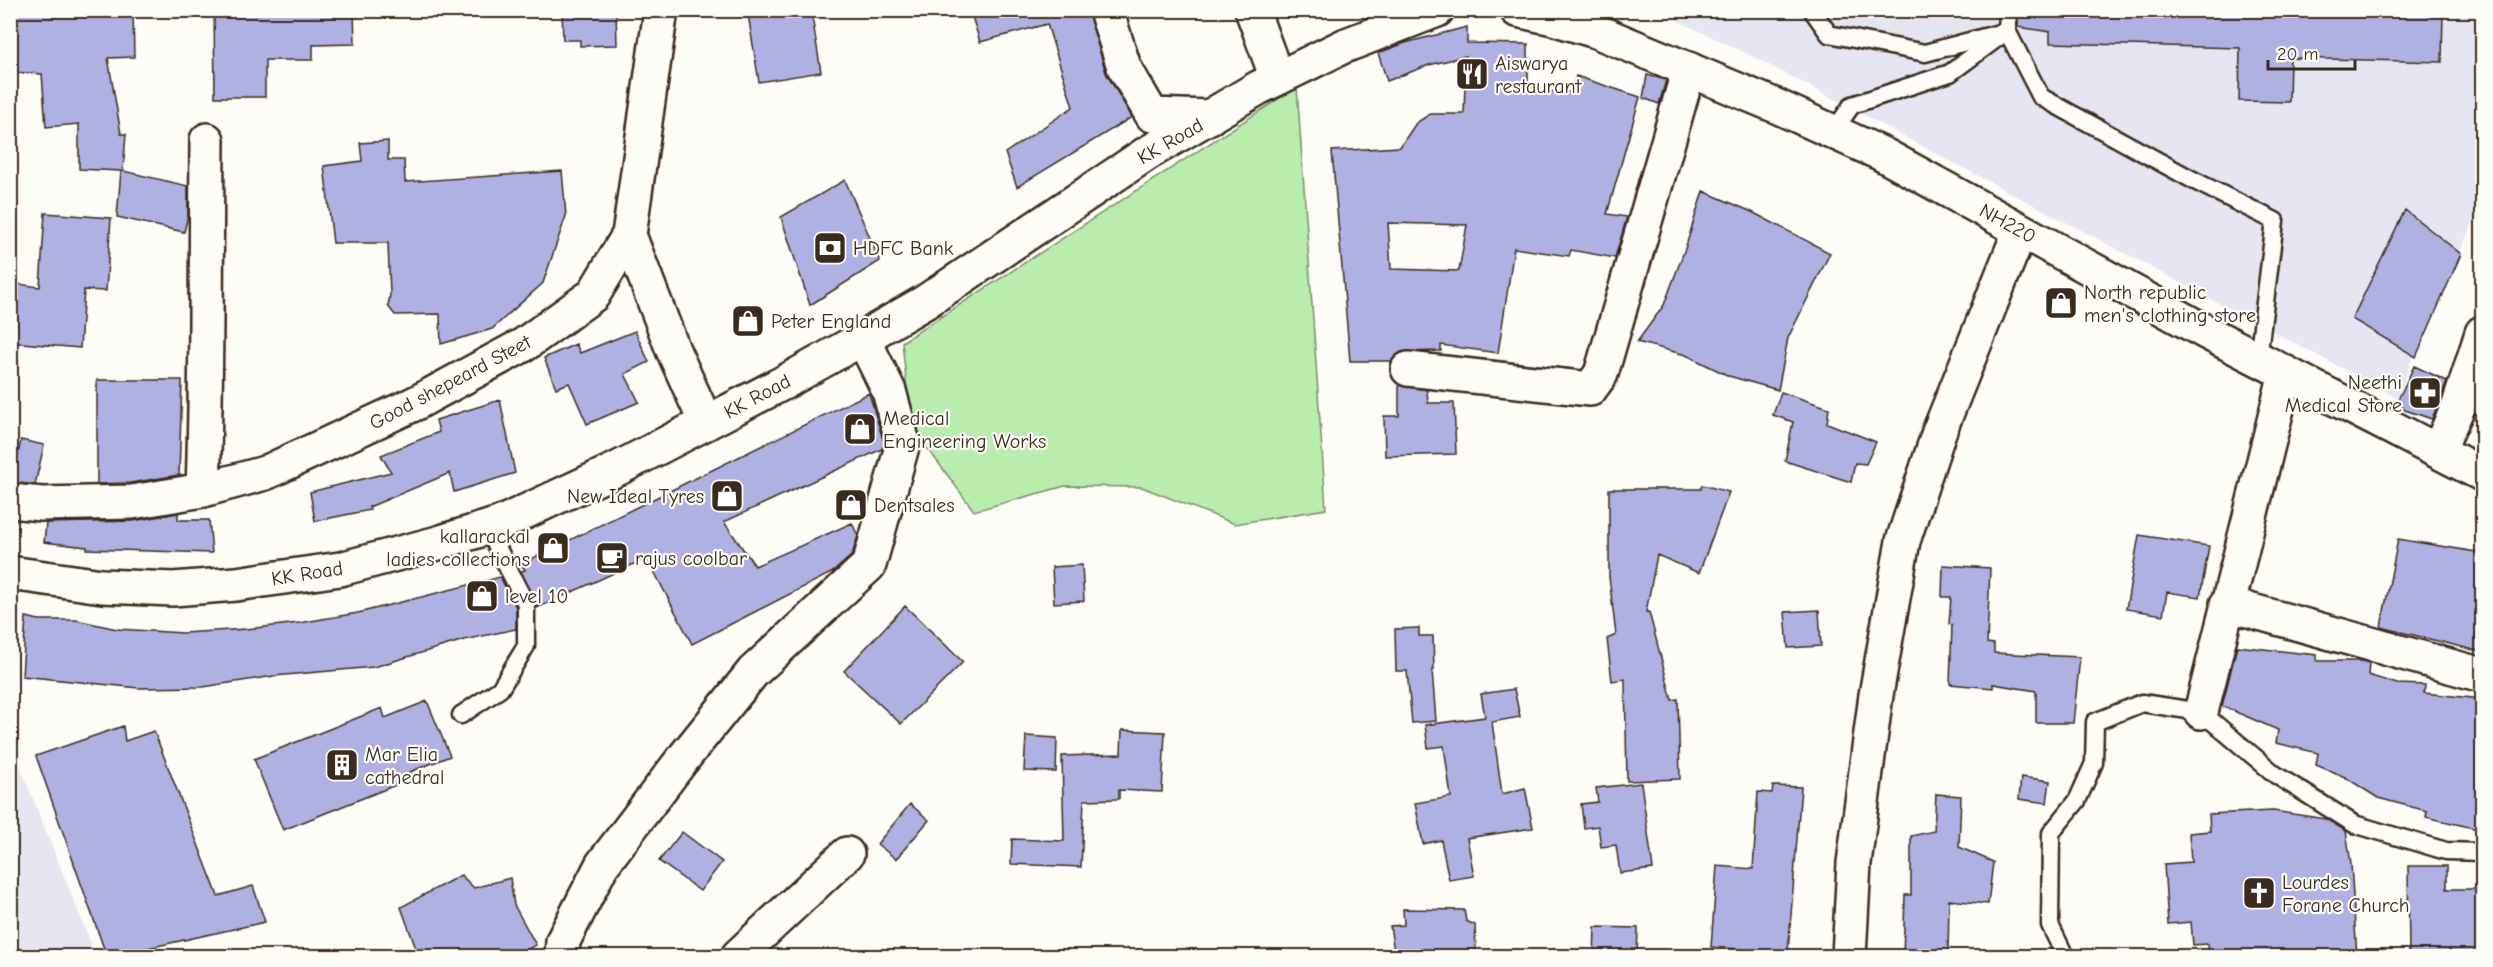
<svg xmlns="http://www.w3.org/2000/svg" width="2493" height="967" viewBox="0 0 2493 967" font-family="'Comic Neue',sans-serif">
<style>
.built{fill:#e5e6f1}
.green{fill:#b8edae;stroke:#7a8c66;stroke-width:1.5}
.building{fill:#aeb1e2;stroke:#3b2a1e;stroke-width:1.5;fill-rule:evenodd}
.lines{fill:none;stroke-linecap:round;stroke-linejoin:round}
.service-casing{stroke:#3b2a1e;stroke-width:21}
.minor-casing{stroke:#3b2a1e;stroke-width:38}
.tertiary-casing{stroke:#3b2a1e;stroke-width:38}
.secondary-casing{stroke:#3b2a1e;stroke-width:38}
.primary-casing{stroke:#3b2a1e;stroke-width:38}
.trunk-casing{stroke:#3b2a1e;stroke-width:38}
.service{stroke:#fdfcf7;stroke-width:16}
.minor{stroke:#fdfcf7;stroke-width:33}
.tertiary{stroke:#fdfcf7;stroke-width:33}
.secondary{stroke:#fdfcf7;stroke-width:33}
.primary{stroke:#fdfcf7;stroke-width:33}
.trunk{stroke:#fdfcf7;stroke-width:33}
.labels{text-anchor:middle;stroke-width:4.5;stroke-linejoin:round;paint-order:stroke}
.poi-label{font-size:20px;fill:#3b2a1e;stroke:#fdfcf7;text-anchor:start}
.street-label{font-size:20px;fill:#3b2a1e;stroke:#fdfcf7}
</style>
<rect width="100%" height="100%" fill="#fdfcf7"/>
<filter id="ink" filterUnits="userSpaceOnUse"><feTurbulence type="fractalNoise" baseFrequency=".0167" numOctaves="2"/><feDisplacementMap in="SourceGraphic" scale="12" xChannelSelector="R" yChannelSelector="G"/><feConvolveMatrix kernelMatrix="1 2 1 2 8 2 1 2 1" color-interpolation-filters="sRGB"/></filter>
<g filter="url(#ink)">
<path class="built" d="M1657,11H2482V203L2411,361L2398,398L1756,58Z
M11,744L96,956H11Z
M401,949L409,956H305Z"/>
<path class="green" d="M1297,87L1326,509L1235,524L1142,487L1065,486L974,511L911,426L902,342Z"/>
<path class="building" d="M10,10H133L134,57L108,58L121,134H126L123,171L188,186V215L184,232L117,217L121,171L79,169V124L46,127L42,74L10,72Z
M214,10H354L355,44L313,45V60H265V97H215Z
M562,10H616L617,45L580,46V40H563Z
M768,10H811L821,72L759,82L748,14Z
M970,10H1088L1106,73L1132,117L1017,187L1005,153L1073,107L1047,24L980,42Z
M2018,10H2443L2442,62L2290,58L2289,102L2239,101L2240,48L2050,43V32L2018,27Z
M1467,27V43L1528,44V91L1572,92L1576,76L1640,97L1607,214L1627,217L1615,258L1571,250L1569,256L1514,248L1498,353L1441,345V351L1401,352L1391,361H1350L1332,151L1400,147L1416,123L1430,114H1464L1466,56L1429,65L1387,81L1378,53L1405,43ZM1388,223L1467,225L1459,271L1391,269Z
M1647,75L1666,80L1659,104L1643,98Z
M388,141V160H404L405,182L562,171L566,216L543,283L492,329L441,344L440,314L395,315L388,306L390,295L388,243H333L324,166L362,161L360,143Z
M845,180L880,261L810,305L781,217Z
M1703,191L1752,212L1830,253L1788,338L1778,390L1729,376L1686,355L1637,342L1664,305L1686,246Z
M2405,210L2461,254L2416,357L2352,319Z
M45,213L111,218L106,291L84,290L80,348L10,342V283L40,287Z
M635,331L649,362L625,374L639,402L587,424L569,383L556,388L544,358L576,344L580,353Z
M2414,366L2447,381L2432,419L2405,410L2397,402Z
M97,380H182L179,475L130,483L97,484Z
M1399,385L1427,390L1428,403H1454L1456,454L1385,456L1384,416H1399Z
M1781,392L1829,408L1827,423L1876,442L1866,464L1855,463L1851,482L1785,461L1793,422L1773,415Z
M869,393L884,443L882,449L724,522L755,566L852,523L858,536L852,555L833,572L692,644L647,558L537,608L535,599L521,571L525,570L521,564Z
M500,400L515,473L454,492L450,473L369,507L370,510L315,521L310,492L391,472L381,455L439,432L436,420Z
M21,440L44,445L35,485L12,482Z
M1702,485L1729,492L1699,573L1657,555L1646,612H1649L1672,700L1678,699L1680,779L1627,781L1625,679L1612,681L1607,639L1616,635L1609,577V489H1701Z
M178,513V520H209L212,553L87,549V547L44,542L46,523L133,521Z
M2139,535L2209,546L2200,597L2167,592L2163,615L2126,609Z
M2398,539L2482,553V652L2381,627Z
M1082,565L1084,601L1054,603L1052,567Z
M1943,565L1990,568L1987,643L1994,644V653L2080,657L2073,723H2036V691L1993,684V688L1950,684L1952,625L1949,624L1951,597H1942Z
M500,577L516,607V629L464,640L374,667L274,676L203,687L139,688L22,676L26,617L39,620H76L117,629L183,633L246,629L299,623L358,613Z
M905,606L963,662L901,724L844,671Z
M1819,610L1821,646L1788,648L1785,612Z
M1419,628V636H1433L1434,670H1432L1436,721L1412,723L1407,671H1396L1395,629Z
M2237,646L2317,655V661H2362L2369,663L2368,675L2397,684L2425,685L2424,693L2482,699V830L2426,817L2427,811L2378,798L2345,777L2316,765L2318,753L2276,743L2278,730L2222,706Z
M1514,689L1520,717L1492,722L1502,794L1525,788L1533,828L1467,838L1474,876L1449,880L1441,840L1423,844L1415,803L1451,797L1444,746L1428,748L1425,725L1485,717L1481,694Z
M427,701L450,756L410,772L413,778L283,830L254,759L382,708L385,718Z
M123,726L125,741L154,731L218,896L253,886L265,922L107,957L36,756Z
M1122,730L1165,732L1162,792L1119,790V799L1084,800L1081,867L1011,864L1012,839L1064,841L1062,756L1121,754Z
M1026,736L1057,738L1056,772L1024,771Z
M2021,777L2050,781L2047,803L2019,799Z
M1641,783L1653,869L1620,873L1616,845L1601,847L1598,826L1584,828L1581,804L1598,802L1596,788Z
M1773,786L1801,787L1788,953L1711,947L1717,866L1753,869L1758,792L1772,793Z
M1936,794L1961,796L1959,847L1993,862L1988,904L1949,900L1948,957H1903L1905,895H1911V836L1934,831Z
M910,804L929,820L896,859L877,844Z
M2273,811L2326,819L2346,831L2351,864L2357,957H2208L2207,944L2193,945L2191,922L2168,924L2164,864L2191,862L2189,833L2210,831L2209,814Z
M682,832L722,862L700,891L659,861Z
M2408,866H2447V889H2482V957H2409Z
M461,875L474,888L510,878L514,905L536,945L513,957H419L401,907Z
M1403,909L1464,910L1466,921L1475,925L1476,951H1394L1390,926L1404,925Z
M1595,927L1638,928L1637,957H1594Z"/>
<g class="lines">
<g class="service-casing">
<path id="service" d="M1378,10L1390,28
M1812,10L1829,34L1925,53L2007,31L2008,10
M1833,132L1852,105L1950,73L2007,31L2041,97L2193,180L2275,221L2258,359
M461,715L500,689L526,646V604L487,527
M2065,956L2050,925L2051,833L2077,801L2094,763L2095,722L2142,703L2201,712L2276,775L2354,824L2446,851L2482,852"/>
</g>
<g class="minor-casing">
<path id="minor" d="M1106,10L1124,67L1152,115L1210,117
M1252,10L1277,78
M1408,369L1590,389L1601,374L1689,69
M203,490C207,373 206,256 207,140
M2227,604L2482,675
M2201,712L2286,373
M562,956L563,941L602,865L682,760L753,672L869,565L903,443L889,391L863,338
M738,956L847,854
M1849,956L1854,863L1876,695L1903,541L1939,432L2020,231"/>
</g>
<g class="tertiary-casing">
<path id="tertiary" d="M629,235L673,350L706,423"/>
</g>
<g class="secondary-casing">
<path id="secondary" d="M10,501L42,504L132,502L203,490L265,473L416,403L525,344L593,295L629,235L661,10"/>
</g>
<g class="primary-casing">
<path id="primary" d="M10,573L102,586L173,589L236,584L340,569L438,543L499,524L617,469L783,383L863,338L925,302L1146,154L1258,88L1344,46L1437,10"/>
</g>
<g class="trunk-casing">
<path id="trunk" d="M1517,10L1553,18L1596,31L1774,105L1882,154L2206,332L2482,474
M2438,451L2459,405L2482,333"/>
</g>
<use href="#service" class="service"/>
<use href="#minor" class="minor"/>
<use href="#tertiary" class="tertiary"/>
<use href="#secondary" class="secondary"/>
<use href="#primary" class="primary"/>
<use href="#trunk" class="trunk"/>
</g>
</g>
<defs>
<g id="restaurant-square" transform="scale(1.725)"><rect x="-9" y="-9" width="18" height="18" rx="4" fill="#3b2a1e" stroke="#fdfcf7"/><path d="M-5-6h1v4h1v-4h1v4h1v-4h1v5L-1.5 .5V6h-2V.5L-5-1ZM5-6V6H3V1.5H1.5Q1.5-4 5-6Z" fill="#fff"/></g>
<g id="bank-square" transform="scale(1.725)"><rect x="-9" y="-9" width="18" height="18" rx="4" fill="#3b2a1e" stroke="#fdfcf7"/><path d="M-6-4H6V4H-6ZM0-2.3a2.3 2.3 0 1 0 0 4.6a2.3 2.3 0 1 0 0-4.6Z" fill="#fff"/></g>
<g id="shop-square" transform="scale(1.725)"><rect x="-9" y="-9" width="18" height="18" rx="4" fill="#3b2a1e" stroke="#fdfcf7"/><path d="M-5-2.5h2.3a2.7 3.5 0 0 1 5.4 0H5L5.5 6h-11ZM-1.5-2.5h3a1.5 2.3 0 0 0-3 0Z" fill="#fff"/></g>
<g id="pharmacy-square" transform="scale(1.725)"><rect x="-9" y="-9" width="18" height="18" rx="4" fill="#3b2a1e" stroke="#fdfcf7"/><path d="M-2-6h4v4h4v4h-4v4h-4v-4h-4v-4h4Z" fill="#fff"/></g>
<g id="cafe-square" transform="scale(1.725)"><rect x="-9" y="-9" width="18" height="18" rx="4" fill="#3b2a1e" stroke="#fdfcf7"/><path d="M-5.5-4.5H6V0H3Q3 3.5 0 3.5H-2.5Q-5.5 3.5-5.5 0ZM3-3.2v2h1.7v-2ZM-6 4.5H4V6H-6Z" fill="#fff"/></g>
<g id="building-square" transform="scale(1.725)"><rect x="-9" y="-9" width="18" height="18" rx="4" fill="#3b2a1e" stroke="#fdfcf7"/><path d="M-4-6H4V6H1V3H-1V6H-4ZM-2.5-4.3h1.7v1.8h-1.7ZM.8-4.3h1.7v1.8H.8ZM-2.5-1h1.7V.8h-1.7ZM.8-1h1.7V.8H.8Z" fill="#fff"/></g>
<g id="church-square" transform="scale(1.725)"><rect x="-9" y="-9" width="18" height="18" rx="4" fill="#3b2a1e" stroke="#fdfcf7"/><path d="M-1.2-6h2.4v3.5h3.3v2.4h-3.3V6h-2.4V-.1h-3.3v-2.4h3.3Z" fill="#fff"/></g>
</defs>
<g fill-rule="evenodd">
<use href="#restaurant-square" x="1472" y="74"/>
<use href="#bank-square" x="830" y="248"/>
<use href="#shop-square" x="2061" y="303"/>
<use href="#shop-square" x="748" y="321"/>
<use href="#pharmacy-square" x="2425" y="393"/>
<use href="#shop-square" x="860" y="429"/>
<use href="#shop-square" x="727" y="496"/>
<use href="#shop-square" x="851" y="505"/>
<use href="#shop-square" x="553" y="548"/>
<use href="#cafe-square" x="612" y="558"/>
<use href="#shop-square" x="482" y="596"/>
<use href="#building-square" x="342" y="765"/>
<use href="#church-square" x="2259" y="893"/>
</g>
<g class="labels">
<g class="poi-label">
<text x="1495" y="70">Aiswarya<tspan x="1495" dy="23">restaurant</tspan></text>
<text x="853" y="255">HDFC Bank</text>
<text x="2084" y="299">North republic<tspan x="2084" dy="23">men's clothing store</tspan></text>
<text x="771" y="328">Peter England</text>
<text x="2402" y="389" text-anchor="end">Neethi<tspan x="2402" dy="23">Medical Store</tspan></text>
<text x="883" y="425">Medical<tspan x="883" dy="23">Engineering Works</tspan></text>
<text x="704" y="503" text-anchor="end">New Ideal Tyres</text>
<text x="874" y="512">Dentsales</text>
<text x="530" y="543" text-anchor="end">kallarackal<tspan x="530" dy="23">ladies collections</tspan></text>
<text x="635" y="565">rajus coolbar</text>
<text x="505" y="603">level 10</text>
<text x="365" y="761">Mar Elia<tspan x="365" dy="23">cathedral</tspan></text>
<text x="2282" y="889">Lourdes<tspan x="2282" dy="23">Forane Church</tspan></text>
</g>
<g class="street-label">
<text transform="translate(1170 141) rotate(-30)" y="7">KK Road</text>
<text transform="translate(2008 223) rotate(29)" y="7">NH220</text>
<text transform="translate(450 382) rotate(-28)" y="7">Good shepeard Steet</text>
<text transform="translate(757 396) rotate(-28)" y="7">KK Road</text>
<text transform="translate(307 573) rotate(-9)" y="7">KK Road</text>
</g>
</g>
<rect width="2493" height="967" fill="none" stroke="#fdfcf7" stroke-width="36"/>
<rect x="18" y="18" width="2457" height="931" fill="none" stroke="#3b2a1e" stroke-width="2" filter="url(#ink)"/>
<path d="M2268 60v9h87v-9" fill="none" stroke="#3b2a1e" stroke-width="3"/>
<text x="2277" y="60" font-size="18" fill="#3b2a1e" stroke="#fdfcf7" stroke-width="4.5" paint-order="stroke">20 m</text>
</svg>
